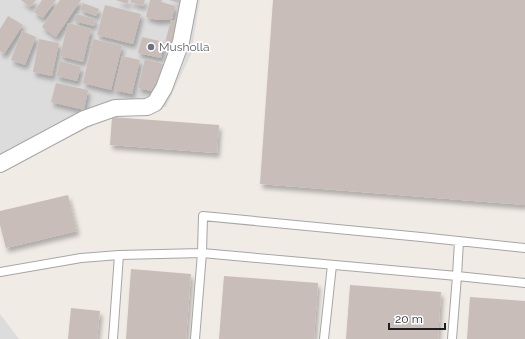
<svg xmlns="http://www.w3.org/2000/svg" width="525" height="339" viewBox="0 0 525 339" font-family="Raleway,sans-serif">
<style>
.residential{fill:#dddcdc}
.building{fill:#c8bdb8;filter:url(#shadow)}
.lines{fill:none;stroke-linecap:round;stroke-linejoin:round}
.service-casing{stroke:#a6a6a6;stroke-width:10}
.minor-casing{stroke:#a6a6a6;stroke-width:18}
.service{stroke:#fff;stroke-width:8}
.minor{stroke:#fff;stroke-width:16}
.worship-dot{fill:#6b7280;stroke:#fff;stroke-width:1.5}
.labels{text-anchor:middle;stroke-width:3.5;stroke-linejoin:round;paint-order:stroke}
.worship-label{font-size:12px;fill:#5b616d;stroke:#fff;text-anchor:start}
</style>
<defs>
<filter id="shadow"><feDropShadow dx="2.5" dy="4.5" stdDeviation="2" flood-color="#0004"/></filter>
</defs>
<rect width="100%" height="100%" fill="#f0ebe5"/>
<path class="residential" d="M0,0H200L191,54L166,107L122,111L0,172Z
M0,314L19,339H0Z"/>
<path class="building" d="M21,0H36L30,7Z
M42,0H56L43,18L34,12Z
M60,0H81L56,37L42,27Z
M116,0H129L127,4Z
M131,0H145L143,6L130,2Z
M150,0H162L161,2L175,6L172,19L157,20L146,17Z
M169,0H186L185,5Z
M273,0H525V205L260,184Z
M83,3L99,9L96,16L80,10Z
M105,5L141,14L133,44L97,35Z
M76,14L95,19L94,26L74,21Z
M8,16L23,25L4,54L0,51V29Z
M171,20L183,23L176,50L164,47Z
M68,23L91,29L83,62L60,56Z
M22,31L36,37L25,65L11,60Z
M142,37L164,42L161,58L138,53Z
M39,39L59,43L52,76L33,72Z
M93,39L122,46L111,90L83,83Z
M122,56L140,60L132,94L114,90Z
M145,59L167,65L160,93L138,88Z
M60,61L81,67L77,81L56,76Z
M56,83L88,90L84,110L51,102Z
M112,117L219,125L217,153L110,145Z
M68,195L77,231L6,248L0,225V211Z
M131,269L191,274L186,339H126Z
M224,276L318,283L314,339H219Z
M350,285L441,292L438,339H346Z
M470,297L525,301V339H467Z
M71,308L100,311L97,339H68Z"/>
<g class="lines">
<g class="service-casing">
<path id="service" d="M459,241L457,276L525,283
M0,272L81,258L119,255L202,253L457,276L452,339
M113,339L119,255
M195,339L202,253L203,216L421,237L525,248
M324,339L332,265"/>
</g>
<g class="minor-casing">
<path id="minor" d="M0,164L84,119L115,108L147,107L155,103L164,88L181,42L189,0"/>
</g>
<use href="#service" class="service"/>
<use href="#minor" class="minor"/>
</g>
<circle class="worship-dot" cx="151" cy="47" r="4"/>
<g class="labels">
<g class="worship-label">
<text x="159" y="51">Musholla</text>
</g>
</g>
<path d="M389 323v6h56v-6" fill="none" stroke="#1f1f1f" stroke-width="2"/>
<text x="395" y="323" font-size="12" fill="#1f1f1f" stroke="#ffffff" stroke-width="3" paint-order="stroke">20 m</text>
</svg>
